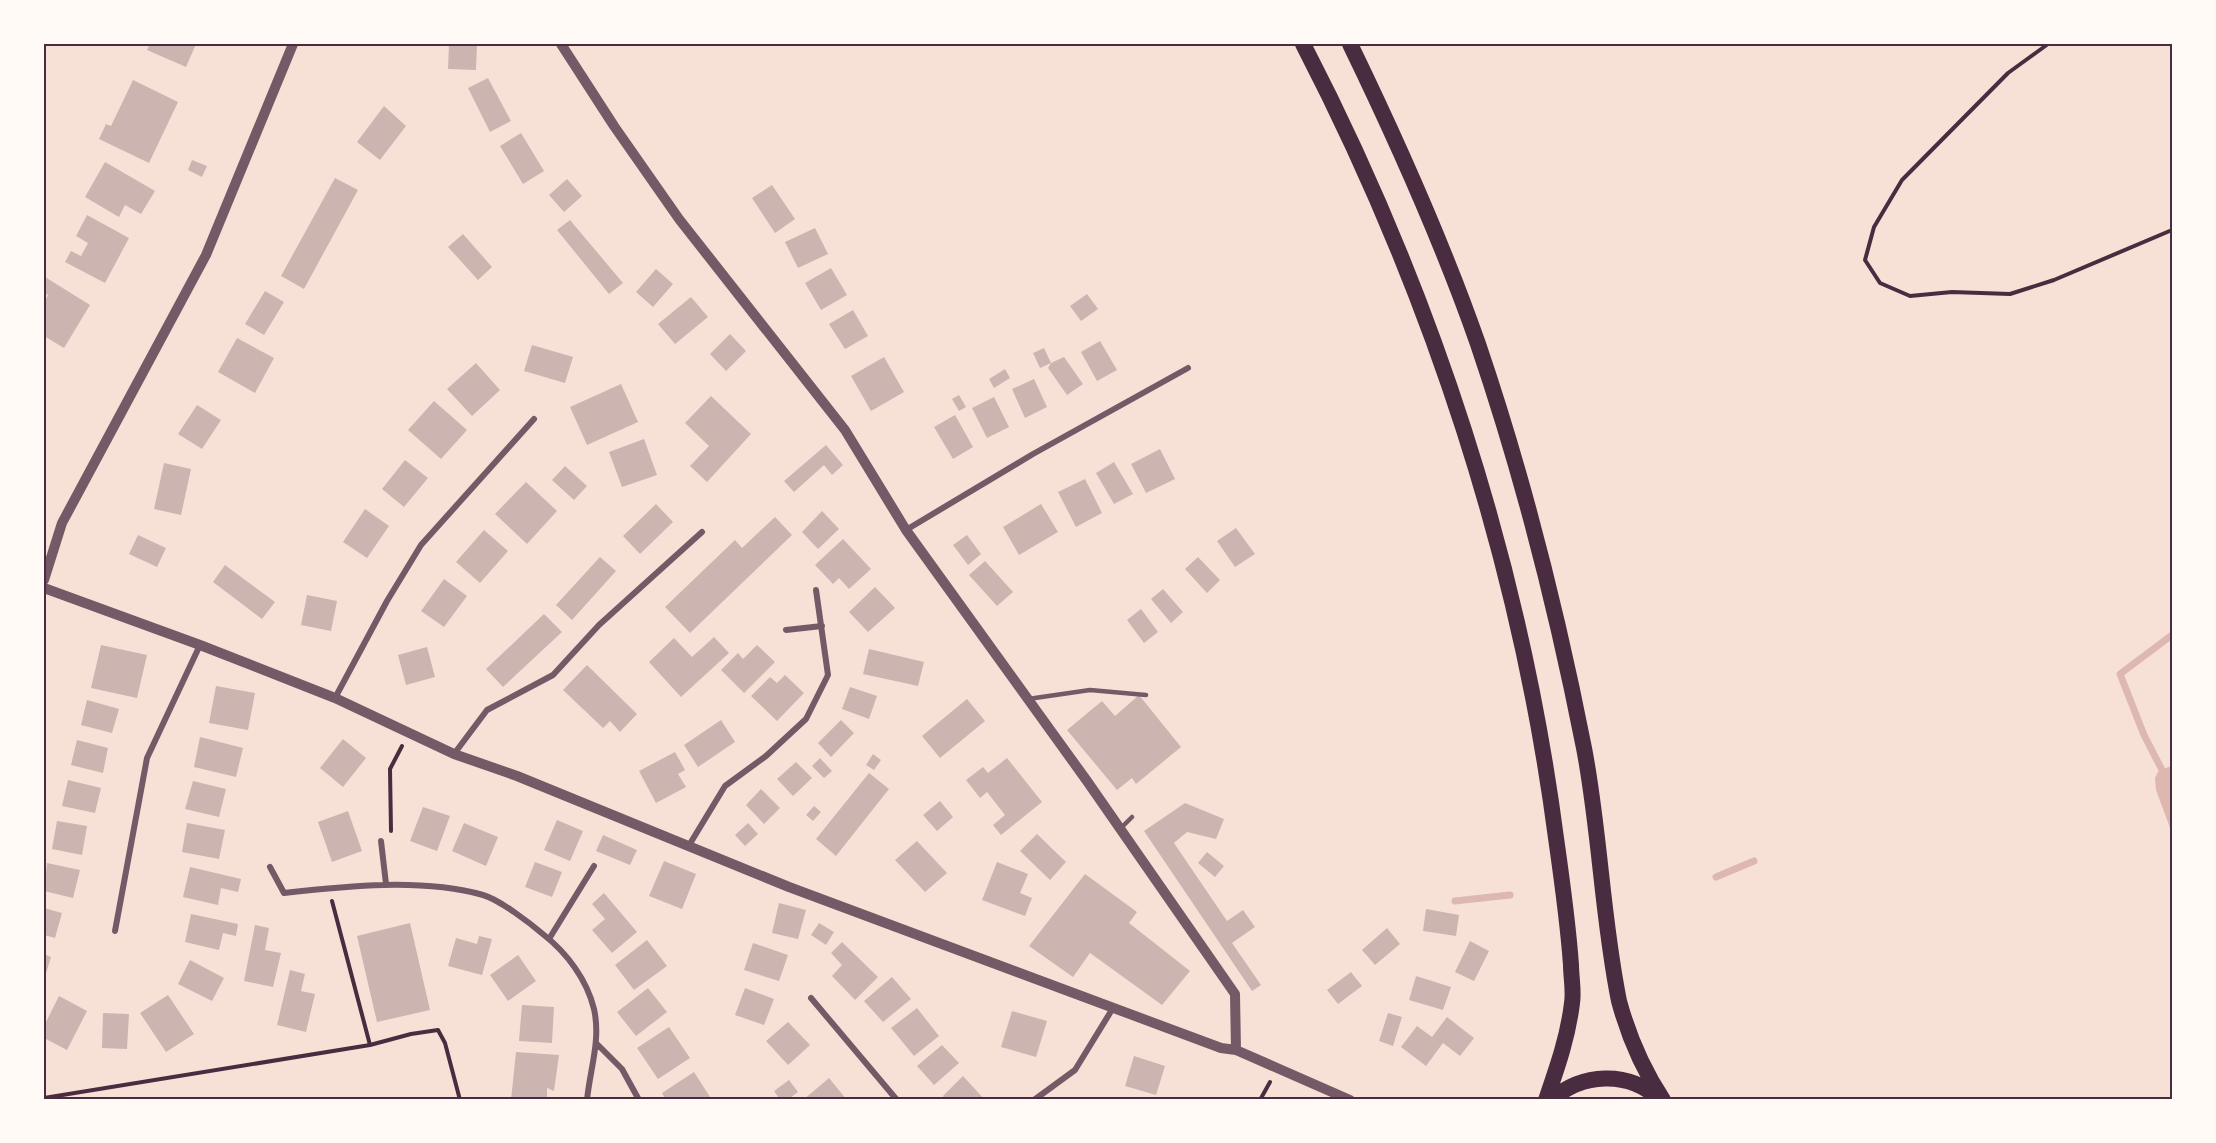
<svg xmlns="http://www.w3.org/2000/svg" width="2216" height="1143" viewBox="0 0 2216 1143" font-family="'IBM Plex Serif',serif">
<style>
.water{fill:#dcb8b0}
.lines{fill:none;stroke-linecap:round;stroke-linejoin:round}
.stream{stroke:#dcb8b0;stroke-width:7}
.building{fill:#ccb4b1}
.path{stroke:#4a2c40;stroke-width:4}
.service{stroke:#755966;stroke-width:4.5}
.minor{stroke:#755966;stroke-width:6}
.tertiary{stroke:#755966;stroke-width:10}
.trunk{stroke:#4a2c40;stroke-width:16}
.neatline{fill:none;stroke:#4a2c40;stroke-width:2}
</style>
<rect width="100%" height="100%" fill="#f7e1d7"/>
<path class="water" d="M2172,766V833L2156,790L2155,778L2159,770Z"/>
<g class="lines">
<path class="stream" d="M2161,768L2144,735L2120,674L2172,635
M1716,877L1754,861
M1455,901L1510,895"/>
</g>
<path class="building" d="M150,44H196L186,67L147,50Z
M449,44H477L476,70L448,69Z
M488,78L511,121L490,132L468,88Z
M133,80L178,102L149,163L99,139L106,124L111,126Z
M384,106L406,126L380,160L357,142Z
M521,133L544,171L523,184L500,146Z
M192,160L207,166L202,177L188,170Z
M105,162L155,191L141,214L125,205L119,217L85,197Z
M335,178L358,190L304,289L281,276Z
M567,179L582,196L564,212L549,195Z
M772,185L795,219L775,233L752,198Z
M87,215L129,238L105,283L65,262L71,251L81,256L88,243L76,236Z
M570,220L623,283L609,294L557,230Z
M815,228L828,254L798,268L785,242Z
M463,234L492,267L478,280L448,247Z
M831,268L847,295L821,310L805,283Z
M656,269L673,284L653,307L636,292Z
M45,277L90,305L64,348L44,336V303L48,295L44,293Z
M265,291L284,302L264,335L245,324Z
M1087,294L1098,309L1081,321L1070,306Z
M691,297L708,317L675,344L658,324Z
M853,310L868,336L845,349L829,324Z
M730,334L746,351L726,371L710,354Z
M237,338L274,358L255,393L218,372Z
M1100,341L1117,370L1097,381L1081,352Z
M532,345L573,357L565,383L524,371Z
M1044,348L1051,363L1040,368L1033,353Z
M884,357L904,392L871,411L851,376Z
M1064,357L1083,384L1067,395L1048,368L1051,363Z
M476,363L500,390L472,416L447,389Z
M1005,369L1010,378L994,388L989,379Z
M1034,379L1047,407L1025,418L1012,389Z
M621,384L638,422L587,445L570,407Z
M959,395L966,407L959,411L952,399Z
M711,396L751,434L707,482L690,466L709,446L685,423Z
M994,397L1009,427L987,438L972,408Z
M434,401L467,430L441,459L408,430Z
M197,405L221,420L202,449L178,434Z
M955,415L973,447L953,459L934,427Z
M644,439L657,475L622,487L609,452Z
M826,445L843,465L832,475L824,465L794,492L784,481Z
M1160,449L1175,479L1146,493L1131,464Z
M405,460L428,478L404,507L382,489Z
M1114,462L1133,494L1114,504L1096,473Z
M164,463L191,469L181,515L154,509Z
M565,466L587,486L574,500L552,480Z
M1085,479L1102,513L1076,527L1058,492Z
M526,482L557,511L527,544L495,514Z
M656,504L673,522L640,554L623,536Z
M1041,504L1058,532L1019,555L1003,527Z
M365,509L389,526L367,558L343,542Z
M822,511L839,529L818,549L802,532Z
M775,517L792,535L690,633L665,607L735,540L742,548Z
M1236,528L1255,554L1235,567L1217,541Z
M484,530L508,551L480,583L456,562Z
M138,535L166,548L157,567L129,554Z
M967,535L981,554L968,565L953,545Z
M843,539L871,569L849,589L839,578L833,584L815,565Z
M600,557L616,571L572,620L556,605Z
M1198,557L1220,580L1207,593L1185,569Z
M985,561L1013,592L997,606L969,575Z
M225,565L275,602L262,619L213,582Z
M444,579L467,596L444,627L421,611Z
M875,587L895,608L868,632L849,612Z
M1163,589L1183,612L1171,623L1151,599Z
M307,595L337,601L331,631L301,625Z
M1141,609L1158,632L1144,643L1127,620Z
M544,614L562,632L503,687L486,669Z
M714,637L729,653L681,697L649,662L674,638L692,657Z
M101,645L147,655L137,698L91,688Z
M757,645L775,662L744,693L721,670L738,653L743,659Z
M427,647L435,677L406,685L398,655Z
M869,649L924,662L918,686L863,674Z
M587,665L637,714L620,732L610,721L603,728L563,690Z
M785,675L804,693L777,721L751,696L770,677L777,683Z
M216,686L255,693L248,730L209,723Z
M850,687L877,696L869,719L842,709Z
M1139,695L1181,747L1136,784L1132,778L1117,790L1067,730L1102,701L1115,716Z
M967,699L985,721L940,758L922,736Z
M87,700L119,709L112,733L81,725Z
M721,720L735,742L698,767L684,745Z
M841,720L854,733L831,757L818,743Z
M200,737L243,748L236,777L194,767Z
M343,739L366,758L343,787L320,768Z
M77,740L108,748L103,773L71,765Z
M675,752L685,770L678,774L686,787L656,803L639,771Z
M873,754L881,760L874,770L866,765Z
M820,758L832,771L824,778L812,766Z
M1007,758L1042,802L1001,835L993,825L1005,815L987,792L980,798L966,780L983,767L988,773Z
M796,762L812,778L793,796L777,779Z
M869,773L889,789L836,856L816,839Z
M68,780L101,788L95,813L62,806Z
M193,781L226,789L219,817L185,809Z
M761,789L780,808L764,824L746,805Z
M940,801L953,817L937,831L923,815Z
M1185,803L1224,819L1216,839L1187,832L1174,843L1227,921L1243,910L1255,927L1232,943L1261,985L1252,991L1144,831Z
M814,806L821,812L813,821L806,815Z
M423,807L450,816L437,851L410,841Z
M348,811L362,851L332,862L318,822Z
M557,820L583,831L570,861L544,850Z
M57,821L87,826L82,855L52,849Z
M187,823L225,830L219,859L182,852Z
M464,823L498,837L486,866L452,851Z
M748,823L758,834L745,846L735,835Z
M1037,834L1066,862L1050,880L1020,851Z
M603,835L637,850L630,865L596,851Z
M917,841L947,873L925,892L895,860Z
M1207,852L1224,866L1215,877L1198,863Z
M664,861L696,874L682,909L649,896Z
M535,862L562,872L552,897L525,887Z
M997,862L1028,874L1020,893L1032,898L1025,916L982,900Z
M47,863L80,870L73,898L44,891Z
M190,867L241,879L238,892L221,888L218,905L183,897Z
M1085,874L1137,912L1129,923L1190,971L1162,1005L1090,953L1073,977L1029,946Z
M604,893L637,932L612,953L592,930L605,919L592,904Z
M779,903L806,910L798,939L772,933Z
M44,908L62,913L55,938L44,935Z
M1426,909L1459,915L1456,936L1423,931Z
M191,914L238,924L236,936L223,933L219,950L185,942Z
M410,923L430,1010L377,1022L357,936Z
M819,923L834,932L826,945L811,935Z
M255,925L269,928L265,950L281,953L273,987L244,981Z
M1387,928L1400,944L1375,965L1362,950Z
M479,936L492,939L482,975L448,966L456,938L477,944Z
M647,940L667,966L634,990L615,965Z
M1470,941L1489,951L1474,981L1455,972Z
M842,942L878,977L855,1000L832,976L842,965L831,953Z
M753,943L788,955L779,981L744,970Z
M44,954L51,957L44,980Z
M518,955L536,981L508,1001L490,975Z
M190,960L224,978L212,1001L178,984Z
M290,970L305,974L301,991L315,994L306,1032L277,1025Z
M1351,972L1362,986L1338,1004L1327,990Z
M1416,976L1451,987L1443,1010L1409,1000Z
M892,977L911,999L883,1022L864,1001Z
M648,988L667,1012L636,1036L617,1012Z
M745,988L774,999L764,1025L735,1015Z
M168,995L194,1034L166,1052L140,1013Z
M59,996L87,1011L67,1050L44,1038V1026Z
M522,1005L554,1007L552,1043L519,1041Z
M917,1008L939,1036L914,1056L891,1028Z
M1012,1011L1047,1021L1036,1057L1001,1047Z
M103,1013L129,1014L127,1049L102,1048Z
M1388,1013L1402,1017L1393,1046L1379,1041Z
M1447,1017L1474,1038L1460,1056L1443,1043L1426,1066L1401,1047L1417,1026L1432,1037Z
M788,1022L810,1045L788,1065L766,1041Z
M669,1027L690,1058L658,1079L637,1048Z
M942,1045L959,1063L934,1085L917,1066Z
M516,1052L559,1055L554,1091L547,1088V1100H511Z
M1134,1056L1165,1066L1156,1095L1125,1086Z
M694,1072L712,1100H666L662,1093Z
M963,1076L985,1100H946L943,1096Z
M829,1078L847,1100H803Z
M789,1080L798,1092L787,1100H780L774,1091Z"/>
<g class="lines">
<path class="path" d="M2048,44L2008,73L1902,180L1874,227L1865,260L1880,283L1910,296L1952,292L2010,294L2054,280L2172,230
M391,831L390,769L402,746
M332,901L370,1045
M44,1098L370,1045L411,1034L438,1030L445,1043L460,1100
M1260,1100L1270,1082"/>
<path class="service" d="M1028,699L1090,690L1146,695
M1121,828L1132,817"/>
<path class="minor" d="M906,530L1033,454L1188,368
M786,630L822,626
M335,698L387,601L421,545L534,419
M454,754L487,710L553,675L599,625L702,532
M381,841L386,884
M688,847L725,786L766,756L806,719L828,675L816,590
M270,867L284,893C346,886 422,878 483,895C500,900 530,923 544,935C567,953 587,980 594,1009C601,1040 590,1069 587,1100
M115,931L147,758L200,645
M549,939L594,866
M811,998L897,1100
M597,1044L622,1069L639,1100
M1034,1100L1075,1070L1113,1008"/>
<path class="tertiary" d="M561,44L614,126L679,219L845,430L906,530L1087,781L1235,994L1236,1050
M44,580L62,523L206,255L293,44
M44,588L200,645L335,698L454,754L517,776L789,887L1221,1048L1236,1050L1350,1100"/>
<path class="trunk" d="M1303,44C1431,291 1520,562 1556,838C1562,880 1568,922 1571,965C1571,977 1574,991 1572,1003C1568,1037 1557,1068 1546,1100
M1350,44C1397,141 1442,241 1478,344C1523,476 1557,611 1584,748C1600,831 1602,918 1619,1001C1629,1038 1642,1068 1663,1100
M1551,1100C1582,1073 1628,1070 1659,1099"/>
</g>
<rect width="2216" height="1143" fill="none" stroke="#fffaf5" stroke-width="90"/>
<rect x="45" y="45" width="2126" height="1053" class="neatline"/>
</svg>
